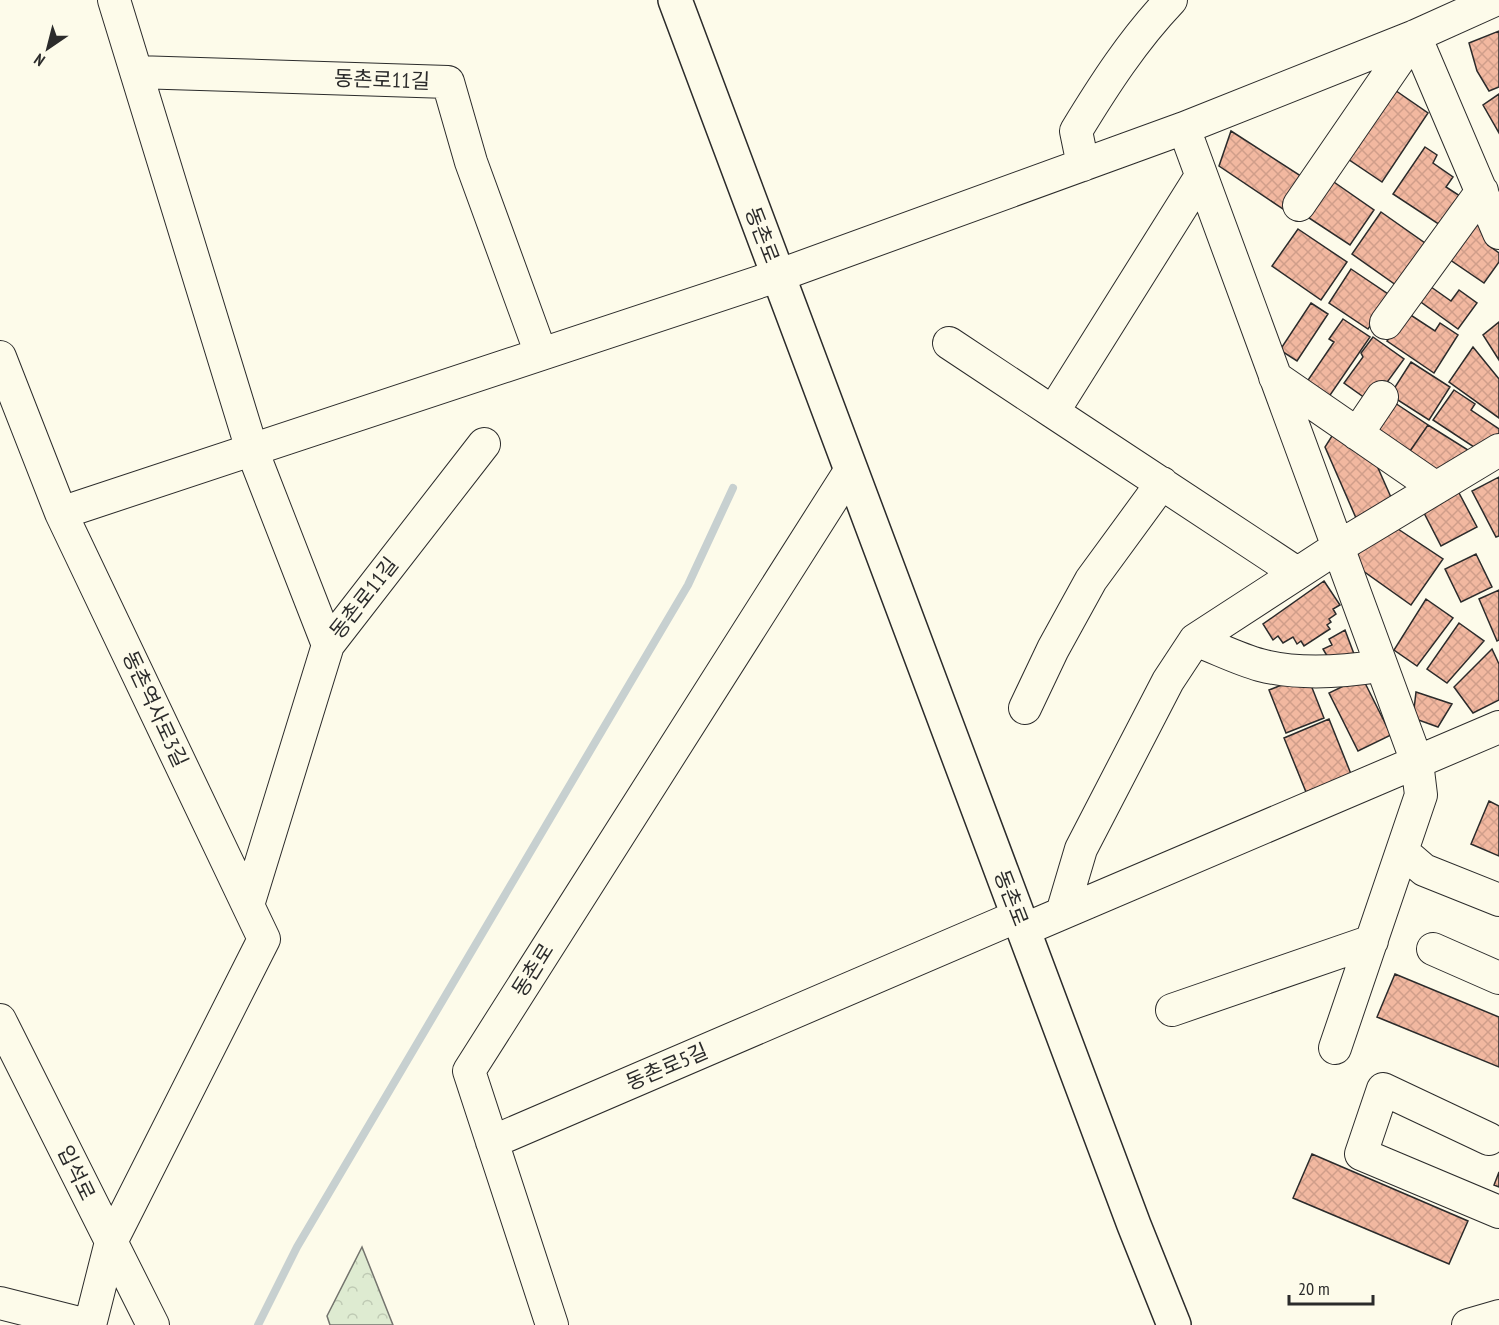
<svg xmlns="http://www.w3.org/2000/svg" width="1499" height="1325" viewBox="0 0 1499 1325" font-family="'PT Sans Narrow','Noto Sans KR',sans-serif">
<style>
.park{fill:url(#park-crowns);stroke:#74746e;stroke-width:1.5}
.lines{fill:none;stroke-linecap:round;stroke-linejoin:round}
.stream{stroke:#c7d0d0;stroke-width:8}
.building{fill:url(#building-cross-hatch);stroke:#2b2b2b;stroke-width:1.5}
.minor-casing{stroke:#2b2b2b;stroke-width:34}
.major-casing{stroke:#2b2b2b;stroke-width:36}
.minor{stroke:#fdfbea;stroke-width:32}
.major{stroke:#fdfbea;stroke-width:33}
.labels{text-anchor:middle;stroke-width:4.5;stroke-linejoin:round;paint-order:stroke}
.street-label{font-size:21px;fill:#2b2b2b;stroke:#fdfbea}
</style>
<defs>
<pattern id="park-crowns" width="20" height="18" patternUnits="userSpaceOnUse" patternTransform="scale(1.5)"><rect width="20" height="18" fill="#deebd1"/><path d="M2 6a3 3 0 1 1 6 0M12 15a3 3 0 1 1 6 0" fill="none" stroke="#bfcab4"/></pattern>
<pattern id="building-cross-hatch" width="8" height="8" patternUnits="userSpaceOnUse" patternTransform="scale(1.5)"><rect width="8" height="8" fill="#f2b8a0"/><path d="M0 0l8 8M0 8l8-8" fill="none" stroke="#d09e8a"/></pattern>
</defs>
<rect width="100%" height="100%" fill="#fdfbea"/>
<path class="park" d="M362,1247L393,1325H330L327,1316Z"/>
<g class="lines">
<path class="stream" d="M258,1325L297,1247L688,585L733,488"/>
</g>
<path class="building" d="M1499,31V87L1489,91L1477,71L1469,43Z
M1389,86L1428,113L1382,182L1342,155Z
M1499,94V133L1483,105Z
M1231,131L1307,180L1286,211L1219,166Z
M1425,147L1437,155L1433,163L1453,177L1446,187L1460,196L1440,225L1393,194Z
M1331,180L1374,210L1350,245L1306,216Z
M1477,207L1493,236L1488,245L1499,253V262L1484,283L1443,255Z
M1381,212L1432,248L1403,290L1352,254Z
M1298,229L1347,262L1321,300L1272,266Z
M1351,269L1391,296L1368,329L1329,303Z
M1424,282L1451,301L1459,290L1477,303L1458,329L1414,297Z
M1311,303L1328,314L1297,361L1280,350Z
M1406,312L1435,331L1440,323L1458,335L1434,373L1387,341Z
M1343,319L1370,337L1326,401L1304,386L1334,342L1329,339Z
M1499,322V360L1483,335Z
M1373,337L1404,359L1372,403L1344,383L1363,357L1361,353Z
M1473,347L1499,379V418L1449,382Z
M1411,362L1450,387L1429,420L1390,395Z
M1454,390L1475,404L1471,410L1499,429V435L1486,455L1433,420Z
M1389,399L1428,425L1408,454L1370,429Z
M1428,425L1476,455L1444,477L1408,454Z
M1337,428L1370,450L1394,504L1356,518L1325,447Z
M1499,477V536L1496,537L1472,491Z
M1458,491L1477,527L1441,546L1422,509Z
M1398,529L1443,559L1411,605L1352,563L1365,544Z
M1476,554L1492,587L1461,602L1445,569Z
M1324,581L1340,605L1333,609L1336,614L1329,619L1331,622L1327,625L1330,629L1304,646L1301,641L1297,644L1293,637L1283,643L1278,636L1273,640L1263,624Z
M1499,590V640L1497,641L1479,599Z
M1426,599L1453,618L1417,666L1394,650Z
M1459,623L1484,641L1447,683L1427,669Z
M1345,630L1357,662L1330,661L1323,649L1332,645L1329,639Z
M1492,649L1499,664V700L1473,713L1454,687Z
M1307,675L1324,718L1286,733L1269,690Z
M1362,677L1391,735L1358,751L1329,693Z
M1416,692L1452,704L1438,727L1413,718Z
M1329,719L1351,774L1306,792L1284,738Z
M1489,801L1499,806V856L1471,844Z
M1395,974L1499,1017V1067L1377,1017Z
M1312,1154L1468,1221L1449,1264L1293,1198Z
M1499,1172V1187L1494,1185Z"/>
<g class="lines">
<g class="minor-casing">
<path id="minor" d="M114,0L252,450L328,645
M1495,0L1415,36L1499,233
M136,72L448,82L471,162L541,354
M1184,128L1417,762L1421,795L1335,1048
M1083,165L1076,131C1104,85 1133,40 1171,0
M1201,176L1053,412L1297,573
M1299,205L1415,36
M1386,323L1482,191
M949,343L1053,412
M0,357L61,513L264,939L111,1242L90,1325
M1275,377L1436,488
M1357,434L1382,397
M61,513L777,276L1184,128L1415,36
M1195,640C1217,648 1238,659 1260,665C1298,675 1341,672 1379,666
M1025,708L1053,649L1091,580L1162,483
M1402,851L1424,870L1499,900
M248,905L328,645L484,444
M1062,913L1081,849L1168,681L1195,640L1338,547L1499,450
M1023,930L1499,727
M1433,949L1499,978
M1172,1010L1372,941
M0,1020L153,1325
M1489,1139L1383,1089L1361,1154L1499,1212
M492,1142L1018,916
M0,1303L87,1325
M552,1325L469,1071L850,471
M1468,1325L1499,1316"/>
</g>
<g class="major-casing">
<path id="major" d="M675,0L1134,1225L1174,1325"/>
</g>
<use href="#minor" class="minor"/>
<use href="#major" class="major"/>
</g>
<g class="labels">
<g class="street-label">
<text transform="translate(382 80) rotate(2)" y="7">동촌로11길</text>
<text transform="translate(762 235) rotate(69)" y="7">동촌로</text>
<text transform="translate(364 598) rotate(-52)" y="7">동촌로11길</text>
<text transform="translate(155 709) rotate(65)" y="7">동촌역사로3길</text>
<text transform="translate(1011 898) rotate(69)" y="7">동촌로</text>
<text transform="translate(533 970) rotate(-58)" y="7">동촌로</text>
<text transform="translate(667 1067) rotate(-23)" y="7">동촌로5길</text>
<text transform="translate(76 1173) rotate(64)" y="7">입석로</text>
</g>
</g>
<g transform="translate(48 48) rotate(215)" stroke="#fdfbea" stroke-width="4.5" paint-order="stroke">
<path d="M0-4.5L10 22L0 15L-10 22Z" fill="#2b2b2b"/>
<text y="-9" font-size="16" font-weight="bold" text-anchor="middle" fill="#2b2b2b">N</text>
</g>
<path d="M1289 1295v9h84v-9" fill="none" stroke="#2b2b2b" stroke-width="3"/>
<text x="1298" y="1295" font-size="18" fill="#2b2b2b" stroke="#fdfbea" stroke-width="4.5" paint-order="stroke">20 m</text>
</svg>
